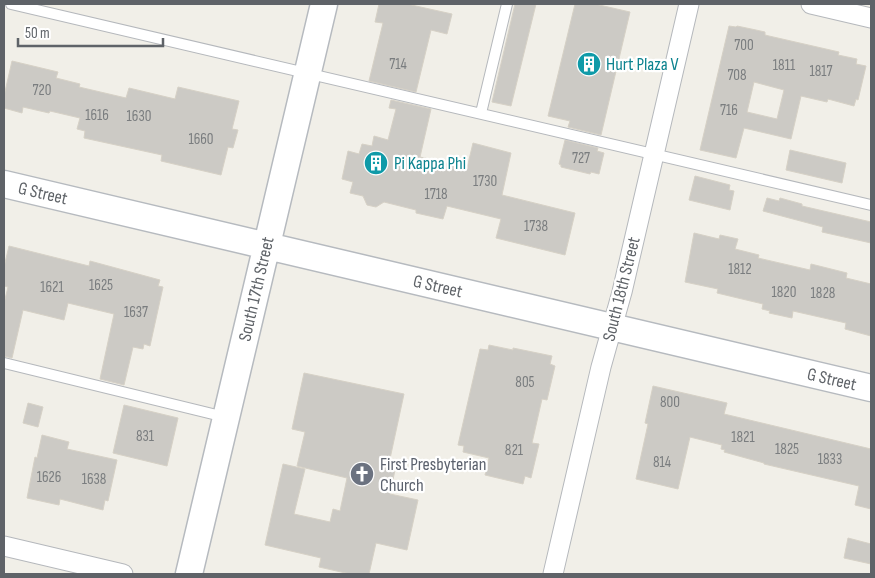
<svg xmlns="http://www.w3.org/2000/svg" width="875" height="578" viewBox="0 0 875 578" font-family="'Sofia Sans Condensed',sans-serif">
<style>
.building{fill:#cccac5;stroke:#d6d1c6;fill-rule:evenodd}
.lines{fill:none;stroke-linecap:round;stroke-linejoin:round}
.lane-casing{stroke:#b5b8bc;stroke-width:12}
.street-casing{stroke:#b5b8bc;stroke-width:21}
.secondary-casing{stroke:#b6babf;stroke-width:29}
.lane{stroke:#fff;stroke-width:10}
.street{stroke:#fff;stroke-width:19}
.secondary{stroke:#fff;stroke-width:26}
.labels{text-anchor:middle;stroke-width:4.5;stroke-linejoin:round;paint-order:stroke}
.number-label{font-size:15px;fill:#7a7d7f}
.culture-label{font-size:18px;fill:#0d838f;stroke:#fff;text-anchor:start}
.street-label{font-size:18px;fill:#5f6368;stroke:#fff}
.worship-label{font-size:18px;fill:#5b616d;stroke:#fff;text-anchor:start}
</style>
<rect width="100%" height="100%" fill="#f1efe8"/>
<path class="building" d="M379,4H407L452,14L447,34L431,30L416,92L369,81L383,23L375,22Z
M515,4H536L511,106L492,102Z
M575,4H595L630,12L601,135L568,127L570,121L548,116Z
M729,26L736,27L737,26L756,30L765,32V35L769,36L839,52L838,55L857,59L856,64L866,66L858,100L856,99L854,106L828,99L827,102L801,96L791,139L744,128L736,158L700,150ZM754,82L784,90L777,119L747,112Z
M12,61L58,72L56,78L80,84L79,87L126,98L129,88L175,99L178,87L239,101L232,129L238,130L233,148L228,147L221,175L161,161L162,155L84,138L85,131L77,129L80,118L50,111L49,113L23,107L22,113L4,108V96Z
M391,100L431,109L420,157L467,168L473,143L511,153L502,195L575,213L565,255L496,238L501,219L447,206L443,219L416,213V210L384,202L376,207L367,205L363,196L350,193L353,182L342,179L348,151L359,154L362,144L372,146L374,136L388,140L396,109L389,108Z
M565,140L598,148L597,151L604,153L599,174L591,172L590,174L561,167V165L559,164Z
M790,150L846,163L842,183L786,170Z
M695,176L730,185L729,190L734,191L730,210L689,200Z
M767,198L779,201L780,198L802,204V206L871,222V243L822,232L823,227L763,211Z
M694,233L719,239L720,235L738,239L735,249L759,255L758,258L810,270L811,264L847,273L846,278L871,284V336L845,329L846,323L793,311L792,318L769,313L770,311L762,309L763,304L717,293L718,289L685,282Z
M9,246L89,266L90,261L160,280L158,286L163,287L150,346L144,344L143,349L133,347L124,385L100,379L114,314L68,303L64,320L23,310L12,358L4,356V303L8,287L4,286V267Z
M489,345L513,350V348L552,356L550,364L555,366L547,400L542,399L532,443L539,444L531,478L525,476L523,484L485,475L489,458L463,452L464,446L458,445L480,349L488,350Z
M304,373L404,394L388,468L395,470L390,494L418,500L407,550L376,543L369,574H350L319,567L321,558L265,545L283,464L305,469L294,514L330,522L333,509L340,511L347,478L297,466L305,432L292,429Z
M653,386L727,403L724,414L871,449V509L855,505L859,486L764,464V463L724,452L725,450L721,449L722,445L690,437L678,489L636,479L648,424L645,423Z
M28,403L43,407L38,427L23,423Z
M124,405L178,418L167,466L113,453Z
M42,435L69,442L67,449L117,460L108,501L105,500L103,510L60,499L59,505L27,498L35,457L37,458Z
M848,538L871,544V564L844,558Z"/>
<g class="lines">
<g class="lane-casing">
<path id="lane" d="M11,4L871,205
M481,113L507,4
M4,363L225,417"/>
</g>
<g class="street-casing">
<path id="street" d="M811,4L871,18
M4,546L123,574
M553,574L601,367L622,292L689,4"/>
</g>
<g class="secondary-casing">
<path id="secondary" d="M4,184L871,388
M189,574L324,4"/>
</g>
<use href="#lane" class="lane"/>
<use href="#street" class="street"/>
<use href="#secondary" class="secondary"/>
</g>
<defs>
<g id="building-disc" transform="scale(1.25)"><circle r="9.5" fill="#0f9aa8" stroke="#fff"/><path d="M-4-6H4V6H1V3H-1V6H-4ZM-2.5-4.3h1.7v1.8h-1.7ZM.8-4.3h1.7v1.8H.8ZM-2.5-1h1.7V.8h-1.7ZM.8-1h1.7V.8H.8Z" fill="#fff"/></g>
<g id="church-disc" transform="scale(1.25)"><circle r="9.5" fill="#6b7280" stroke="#fff"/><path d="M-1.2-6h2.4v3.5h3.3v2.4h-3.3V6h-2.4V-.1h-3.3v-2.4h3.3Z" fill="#fff"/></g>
</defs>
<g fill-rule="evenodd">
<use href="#building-disc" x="589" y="64"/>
<use href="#building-disc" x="376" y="163"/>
<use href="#church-disc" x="362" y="474"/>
</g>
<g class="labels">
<g class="number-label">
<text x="744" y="50">700</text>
<text x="398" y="69">714</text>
<text x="784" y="70">1811</text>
<text x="821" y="76">1817</text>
<text x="737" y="80">708</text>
<text x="42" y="95">720</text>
<text x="729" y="115">716</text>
<text x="97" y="120">1616</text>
<text x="139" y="121">1630</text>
<text x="201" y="144">1660</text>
<text x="581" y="163">727</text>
<text x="485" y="186">1730</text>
<text x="436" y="199">1718</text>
<text x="536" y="231">1738</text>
<text x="740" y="274">1812</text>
<text x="101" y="290">1625</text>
<text x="52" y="292">1621</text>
<text x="784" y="297">1820</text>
<text x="823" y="298">1828</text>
<text x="136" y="317">1637</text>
<text x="525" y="387">805</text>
<text x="670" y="407">800</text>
<text x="145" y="441">831</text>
<text x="743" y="442">1821</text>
<text x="787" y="454">1825</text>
<text x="514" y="455">821</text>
<text x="830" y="464">1833</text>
<text x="662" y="467">814</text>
<text x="49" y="482">1626</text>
<text x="94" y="484">1638</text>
</g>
<g class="culture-label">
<text x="606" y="70">Hurt Plaza V</text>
<text x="394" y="169">Pi Kappa Phi</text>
</g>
<g class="street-label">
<text transform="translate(43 193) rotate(13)" y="6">G Street</text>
<text transform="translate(438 286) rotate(13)" y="6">G Street</text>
<text transform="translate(256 289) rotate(-77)" y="6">South 17th Street</text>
<text transform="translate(621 289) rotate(-76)" y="6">South 18th Street</text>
<text transform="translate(832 379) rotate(13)" y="6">G Street</text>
</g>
<g class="worship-label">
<text x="380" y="470">First Presbyterian<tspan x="380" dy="21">Church</tspan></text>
</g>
</g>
<rect width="875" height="578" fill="none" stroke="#5f6368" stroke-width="10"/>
<path d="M18 38v8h145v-8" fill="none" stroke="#5f6368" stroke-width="2.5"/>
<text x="25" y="38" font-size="15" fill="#5f6368" stroke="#ffffff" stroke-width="4" paint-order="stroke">50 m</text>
</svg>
